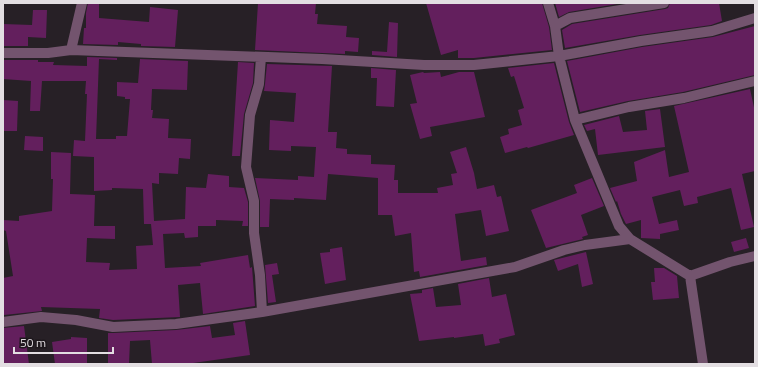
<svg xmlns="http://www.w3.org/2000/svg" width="758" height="367" viewBox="0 0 758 367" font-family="'Titillium Web',sans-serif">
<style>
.building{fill:#631f5d}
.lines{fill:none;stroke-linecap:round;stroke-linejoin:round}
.minor{stroke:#73546e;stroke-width:10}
</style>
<rect width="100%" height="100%" fill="#272026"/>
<path class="building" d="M88,3H99V18L149,22L150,7L178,10L175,47L141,46V44L118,42V45L83,44L84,28H86V13Z
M258,3H316L315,14H318L317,24L347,26L346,37L359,38L358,52L345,51V54L255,50Z
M426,3H542L549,27L552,50L474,58H458V50L441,55Z
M555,3H623L569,12L559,17Z
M670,3H719L722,21L711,25L640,35L565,48L562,30L572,24L665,9L668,8Z
M33,10H47L46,38L28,37V46H3V24L32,25Z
M389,22L398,23L397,57L372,55V51L387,52Z
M755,26V75L683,92L628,101L580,112L567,61L642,47L713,37Z
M87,57L117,58V60L99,59L96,139H116V136H127L130,99H125V97L117,96V82L138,83L140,59L188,61L187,90L152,89L151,110H153L152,118L169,119L168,138L191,139L190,159L179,158L178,174L159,173V184L152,183L154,221L185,219L186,187L206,188L208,174L229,176V187L244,188L248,202V226H242L243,221L216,220V226H198V237L185,238L184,233L163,234L165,268L201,266L200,263L248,255L250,268L252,267L255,306L203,314L200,283L178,285L180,317L113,320L99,318L100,309L41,307L42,311L4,315L3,278L13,276L6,231L3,230V220L19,221V216L52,211L53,179H51V152L71,153L70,194L95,195L94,226H115V239L87,238L86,262L110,263L109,270L137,269L136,246L153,245L151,224H144L143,189L112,188V190L94,191V157L73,156L74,140L85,141L87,94H85L86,81H42L40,111H30L31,81L3,79V60H38V62H54L53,65L87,66Z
M238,62L254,63L253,83L244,114L240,156H232Z
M554,63L569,122L574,135L528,148L527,147L505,153L500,137L509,134L508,129L522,125L518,110L524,108L514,76L511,77L508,68Z
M267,64L332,66L328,132H337L336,148L347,149V154L371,155V164L395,165L394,180H398V193H438L437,188L453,185L451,174L457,173L450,152L466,147L474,173L477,189L494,185L497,197L501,196L509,231L486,236L481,210L455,214L461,261L486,257L487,265L420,277L419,271L414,272L411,233L395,236L392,215H378V178L328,174L326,200L294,198V200L270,199L269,227H260V201L255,178L298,180V176L314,177L316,147L291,146V151L269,150L270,120L294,122L296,93L264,91L265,84Z
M371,68L396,70L394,107L376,106L377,78H371Z
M423,72L424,73L440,72L441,77L459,72H474L485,117L430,127L432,136L420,139L410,104L417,103L410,75Z
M750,89L755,112V171L742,174L754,227L741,230L731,188L697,197L698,203L684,206L680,190L652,197L659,224L677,220L679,230L660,234V239L641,238V220L626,224L621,214L617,201L616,202L610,188L637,181L634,162L665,150L669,177L689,172L674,106Z
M3,100L18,101L17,131H3Z
M660,109L665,147L598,155L595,129L587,131L584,125L619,116L623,132L647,130L645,111Z
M25,136L43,137V151L24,150Z
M592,178L604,206L581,215L588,235L582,237L583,239L546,248L531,210L577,193L574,185Z
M746,238L749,248L734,252L731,242Z
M342,247L346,280L325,284L320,253L330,252V249Z
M586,252L593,284L582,287L578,264L558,271L554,260Z
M277,263L279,274L272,275L276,302L268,303L265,265Z
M654,268H664L677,276L679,298L653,300L651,282H655Z
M489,278L492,297L506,294L515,335L499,339L500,343L485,346L483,334L454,338V337L419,341L410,294L422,293V290L433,288L436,307L461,305L458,284Z
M245,321L250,355L186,364H152L150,340L130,341L129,364H108V333H113L176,330L210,326L212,338L235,335L233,323Z
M24,326L29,364H3V328Z
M71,337L87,338V364H55L52,342L71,339Z"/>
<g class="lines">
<path class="minor" d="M548,3L555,26L559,56L575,120L619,226L630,239L690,276L703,364
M555,26L570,18L664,3
M71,50L82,3
M3,53H48L71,50L322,59L424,65H474L559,56L641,41L712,31L755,18
M575,120L629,107L684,98L755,81
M690,276L730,262L755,256
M262,312L515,267L564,250L585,245L630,239
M3,322L41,317L76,320L113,327L176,324L262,312L260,275L254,233V201L246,167L250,115L259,84L261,57"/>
</g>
<rect width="758" height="367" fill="none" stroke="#e3dee2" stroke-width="8"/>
<path d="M14 347v6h99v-6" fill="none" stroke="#e3dee2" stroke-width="2"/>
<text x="20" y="347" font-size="12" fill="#e3dee2" stroke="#1d171c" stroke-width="3" paint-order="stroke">50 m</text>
</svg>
